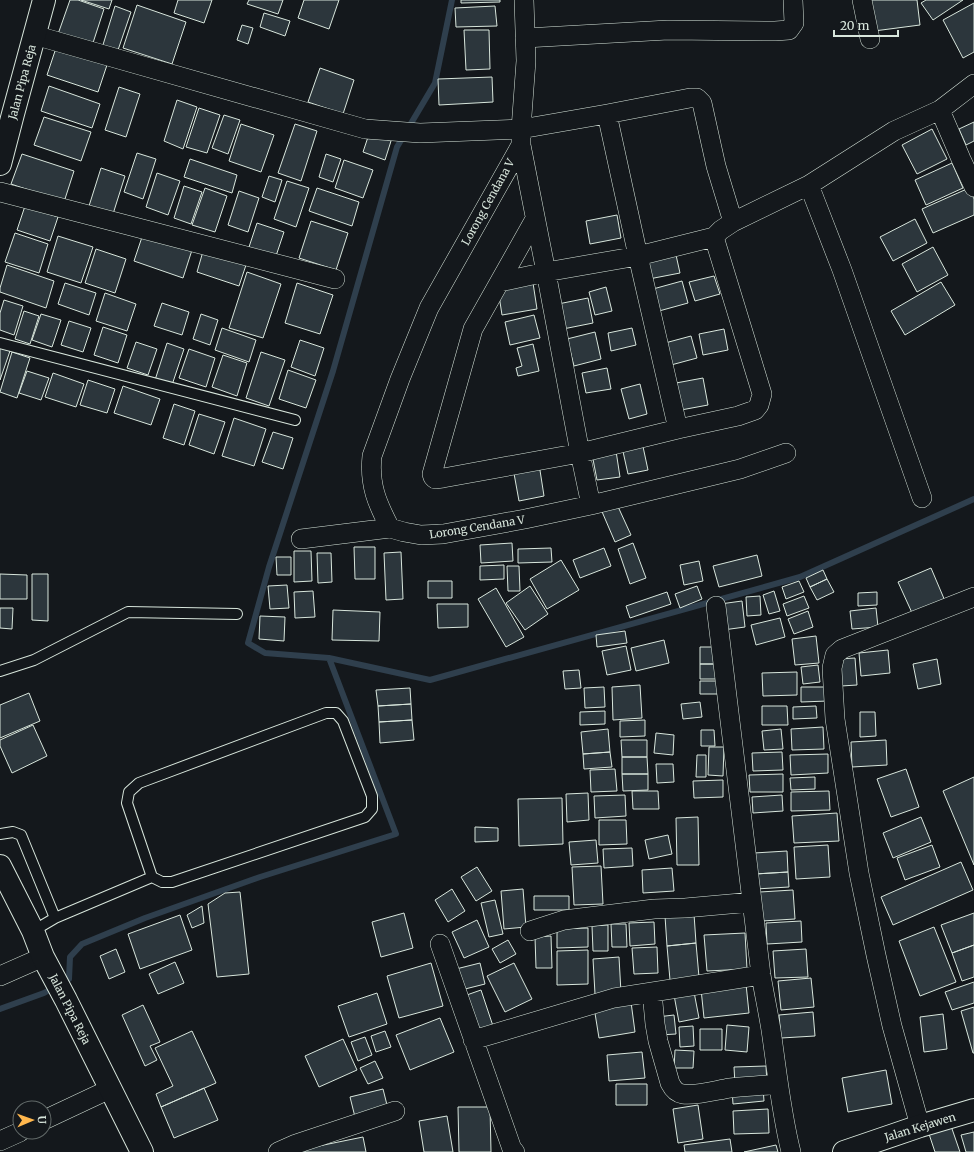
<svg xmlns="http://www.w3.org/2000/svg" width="974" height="1152" viewBox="0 0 974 1152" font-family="Merriweather,serif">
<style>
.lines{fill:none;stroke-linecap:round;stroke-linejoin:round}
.stream{stroke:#2f3f4d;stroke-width:6}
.building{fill:#2c363c;stroke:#d8e6dc}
.service-casing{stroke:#d8e6dc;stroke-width:12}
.minor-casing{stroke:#d8e6dc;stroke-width:20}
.tertiary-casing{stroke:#d8e6dc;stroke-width:24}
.service{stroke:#14181c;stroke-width:10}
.minor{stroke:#14181c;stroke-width:19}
.tertiary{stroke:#14181c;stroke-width:22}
.labels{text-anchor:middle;stroke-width:3;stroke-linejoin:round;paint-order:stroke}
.street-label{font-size:11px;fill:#d8e6dc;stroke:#14181c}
</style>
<rect width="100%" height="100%" fill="#14181c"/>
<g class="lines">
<path class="stream" d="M452,0L435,83L397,147L333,371L269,567L248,643L265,653L329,658L430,680L800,577L974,499
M0,1009L44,993L69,979L70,957L82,944L145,918L260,877L396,834L329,658"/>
</g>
<path class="building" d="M70,0H78L104,9L91,49L57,37Z
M81,0H112L109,9Z
M178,0H212L204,23L174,13Z
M249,0H283L278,14L247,4Z
M304,0H339L329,29L298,18Z
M461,0H500V2L461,3Z
M871,0H917L920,25L874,31Z
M926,0H963L933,20L921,3Z
M974,3V52L963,58L943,20Z
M137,5L186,22L172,64L123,48Z
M115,6L131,12L117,53L102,48Z
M495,6L497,26L456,27L455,8Z
M264,13L290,21L285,36L260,27Z
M242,25L253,28L248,44L237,40Z
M464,30H489L490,69L466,70Z
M56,48L107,65L98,92L47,75Z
M320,68L354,80L343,114L308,102Z
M492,77L493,102L439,105L438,79Z
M49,86L100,104L92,128L41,111Z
M119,87L140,94L126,137L105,130Z
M177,100L197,107L183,149L164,141Z
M199,108L220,115L207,153L186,147Z
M224,115L240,120L228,154L212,148Z
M44,117L91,132L81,161L34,145Z
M974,122V141L966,145L959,129Z
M241,124L274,135L261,172L229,161Z
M295,124L317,131L301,181L278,173Z
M932,129L947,159L917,174L902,145Z
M369,134L391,141L385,160L363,152Z
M137,153L156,159L143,199L124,192Z
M22,154L74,171L64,202L11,184Z
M326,154L341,159L333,182L319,177Z
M190,159L237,175L232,193L184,177Z
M344,160L373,170L363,198L335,188Z
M952,163L963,188L926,205L915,180Z
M101,168L125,176L113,214L89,206Z
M157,173L180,181L168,215L146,207Z
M269,176L282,180L275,202L262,197Z
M287,181L309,188L296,227L274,219Z
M184,186L202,192L191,224L174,218Z
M205,188L227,196L215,232L192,225Z
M317,188L359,202L352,226L309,211Z
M969,188L974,199V215L933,233L922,209Z
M239,191L259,198L248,232L228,225Z
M25,206L58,217L50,241L17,230Z
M617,215L621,238L590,244L586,221Z
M915,219L927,243L893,261L880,237Z
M311,221L348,233L336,270L299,258Z
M257,223L284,232L275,259L248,250Z
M15,233L48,244L39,273L5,262Z
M143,234L192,250L183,278L134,261Z
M58,236L93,247L81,283L47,272Z
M933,247L948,275L917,292L902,264Z
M204,248L247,262L239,286L197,272Z
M96,249L126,259L115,293L85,283Z
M676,255L680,273L649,279L646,261Z
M7,265L54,281L46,308L0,292V288Z
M247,272L281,284L263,338L229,328Z
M714,276L720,294L695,301L689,282Z
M682,281L688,303L659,311L653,289Z
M941,282L955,305L905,335L891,311Z
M65,283L96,293L89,315L58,304Z
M297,283L333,295L320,334L285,323Z
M533,283L537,309L502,315L498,289Z
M606,287L612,311L595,315L589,292Z
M105,293L136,304L127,331L96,321Z
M588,298L593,323L563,329L558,304Z
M4,300L23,306L14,335L0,330V313Z
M162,303L189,312L182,335L154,326Z
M24,311L39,316L30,344L15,339Z
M41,314L61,320L52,347L32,340Z
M201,314L218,320L210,345L193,339Z
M534,315L540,338L510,345L505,322Z
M69,321L91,328L83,352L61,345Z
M103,327L127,335L118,363L94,355Z
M222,328L256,340L249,362L215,350Z
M632,328L636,345L611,351L608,333Z
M724,329L728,350L703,355L699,334Z
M595,332L601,359L574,366L567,339Z
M691,336L697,358L671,365L665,343Z
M300,340L324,348L315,376L291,367Z
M136,342L157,349L148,375L127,368Z
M167,343L184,349L172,385L155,380Z
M533,344L539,371L518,376L516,368L522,366L517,348Z
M0,348L10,351L0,380Z
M189,349L215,358L206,387L179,378Z
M12,352L30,358L17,398L0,392Z
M261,352L285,360L269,406L246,398Z
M223,355L247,363L237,396L212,387Z
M607,368L611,389L586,393L582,373Z
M288,370L316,380L306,408L279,399Z
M27,371L49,378L41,400L19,393Z
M53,373L84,384L76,407L45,397Z
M703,378L708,405L681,410L676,383Z
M88,380L115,389L107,413L80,405Z
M640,384L647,414L629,419L621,389Z
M123,386L160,399L151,425L114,413Z
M174,404L195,411L184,445L163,438Z
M199,414L225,422L214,454L189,445Z
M234,418L266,429L254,466L222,456Z
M273,432L293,438L283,469L262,462Z
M642,442L648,470L628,474L622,447Z
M616,451L620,477L597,480L592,454Z
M539,464L544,496L519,501L513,468Z
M615,500L631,535L615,542L600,507Z
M512,543L513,561L481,563L480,545Z
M633,543L646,578L630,584L618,549Z
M354,547H375V579H355Z
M551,548L552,562L518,563V549Z
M604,548L611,566L580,578L573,560Z
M294,551H311L312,581L294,582Z
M401,552L403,599L386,600L384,553Z
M317,553H331L332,582L318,583Z
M757,555L762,576L719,587L713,566Z
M276,557H291V575H277Z
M561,560L579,590L547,609L530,579Z
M699,561L703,581L684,585L680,565Z
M504,565V579L480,580V566Z
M507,566H519L520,591H508Z
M931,568L945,601L913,615L898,582Z
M823,570L827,579L810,587L806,578Z
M0,574L27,575V599H0Z
M32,574H48V621L32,620Z
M827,579L834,592L817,600L810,587Z
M428,581H452V598H428Z
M799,581L804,592L786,599L782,587Z
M287,585L289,608L270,609L268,586Z
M530,586L548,614L525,630L506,603Z
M697,586L702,599L680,608L675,594Z
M496,588L524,637L506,647L478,599Z
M313,591L315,617L295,618L294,592Z
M774,591L780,611L769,614L763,595Z
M667,592L671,604L630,618L626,606Z
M877,592V605L858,606V593Z
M760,596L761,615L747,616L746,597Z
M804,596L809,608L787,616L783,604Z
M742,601L745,627L723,630L720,604Z
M437,604H468V627L438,628Z
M0,608H13L12,629L0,628Z
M876,608L878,627L852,629L850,611Z
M333,610L380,612L379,641L332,640Z
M808,611L813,627L794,634L788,619Z
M260,616L285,617L284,641L259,639Z
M780,618L785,637L756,645L751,625Z
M625,631L627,643L597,647L596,635Z
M816,636L819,663L795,665L792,639Z
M664,640L669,663L636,671L631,648Z
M626,646L631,670L607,675L602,651Z
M700,647H719V664H700Z
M888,650L890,673L861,676L859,653Z
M855,658L857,685L841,686L839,659Z
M937,659L941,684L918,689L913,664Z
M700,664H719V679H700Z
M818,665L820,682L803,684L801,667Z
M579,670L581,688L565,689L563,671Z
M797,672V695L763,696L762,673Z
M700,681H719V694H700Z
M640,685L642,718L613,720L612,687Z
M604,687L605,707L585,708L584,688Z
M801,687H828V701L801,702Z
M410,688L411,704L378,706L376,690Z
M29,693L40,721L0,738V705Z
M700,702L702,717L683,719L681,704Z
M411,704L412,720L379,722L378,706Z
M762,706H787L788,725H762Z
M816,706L817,718L793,719V707Z
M605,711V724L580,725V712Z
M860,712H875L876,736L860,737Z
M412,720L414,740L380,743L379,722Z
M645,720V736L620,737V721Z
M33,725L47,756L12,773L0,746V740Z
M823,727L824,749L792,750L791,729Z
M608,729L610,752L583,754L581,732Z
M781,729L783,749L764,750L762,731Z
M701,730H714L715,746H701Z
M656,733L674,735L673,755L654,753Z
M621,740H647V757H622Z
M886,740L887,765L852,767L851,742Z
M709,747H724L723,776L708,775Z
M610,752L612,767L584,769L583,754Z
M782,752L783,770L753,771L752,753Z
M828,754V773L791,775L790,755Z
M697,755H706V777H696Z
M622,757H647L648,774H622Z
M656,764H673L674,782L657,783Z
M615,769L617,791L591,792L590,770Z
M906,769L919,807L891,817L877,779Z
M622,774H648V790L623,791Z
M783,774V792H750L749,775Z
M815,777V789L791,790L790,778Z
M974,777V865L943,791Z
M723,780V797L694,798L693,781Z
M632,791H658L659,809H633Z
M829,791L830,810L791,811V792Z
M588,793L589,820L567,822L566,794Z
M625,795L626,816L595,818L594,796Z
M782,795L783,811L753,813L752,797Z
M562,798L563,844L519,846L518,799Z
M837,813L839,841L794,843L792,816Z
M698,817L699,865H677L676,818Z
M921,817L931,842L893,858L883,833Z
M599,820H626L627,844L599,845Z
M475,827L498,828V841L475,842Z
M668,835L672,854L649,859L645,840Z
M596,840L598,863L571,865L569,842Z
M828,845L830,877L796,879L794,847Z
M932,845L940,867L905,880L897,858Z
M632,848L633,866L604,868L603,849Z
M787,851L788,872L755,874L754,853Z
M961,862L973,890L893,925L881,897Z
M601,866L603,904L574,905L572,867Z
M477,867L492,891L476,901L461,877Z
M672,868L674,891L643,893L642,870Z
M788,872L789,887L756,889L755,874Z
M452,889L465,911L448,922L435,900Z
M523,889L526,927L504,929L501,891Z
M793,890L795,919L762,921L760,892Z
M240,892L249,974L217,977L208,904L225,893Z
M534,896H569V910H534Z
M495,900L503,934L489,937L481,903Z
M202,906L204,923L192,928L187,915Z
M404,913L413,948L381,957L372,922Z
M974,913V945L952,953L941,925Z
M694,914L696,943L667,946L665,916Z
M180,915L192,950L140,969L128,934Z
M477,920L489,947L464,958L452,932Z
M801,921L802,942L767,944L766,923Z
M654,922L655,944L630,946L629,923Z
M611,924H626L627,947H612Z
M608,925V951H593L592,926Z
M934,927L956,982L920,996L899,941Z
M588,928V947L557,948V929Z
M745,933L747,969L707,971L704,935Z
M551,936L552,968H536L535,937Z
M508,940L516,954L500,963L492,949Z
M696,943L699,977L670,980L667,946Z
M974,945V977L962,981L952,953Z
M657,947L658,973L634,974L632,948Z
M116,949L125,972L109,979L100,956Z
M806,949L808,977L775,978L773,951Z
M588,950V984L557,985V951Z
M619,957L621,993L595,994L593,959Z
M175,962L184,983L158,994L149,974Z
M431,963L443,1006L399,1018L387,976Z
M480,963L485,984L461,990L456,969Z
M514,963L532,999L505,1012L487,976Z
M811,978L814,1007L781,1010L778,981Z
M974,982V1003L952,1010L945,992Z
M746,984L749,1013L704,1018L701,989Z
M481,990L493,1026L473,1033L461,997Z
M694,992L699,1018L679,1022L674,995Z
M377,993L387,1024L349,1037L338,1006Z
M631,1002L635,1032L599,1038L594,1007Z
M143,1005L160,1042L150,1046L157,1060L145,1066L122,1015Z
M974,1007V1053H973L961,1011Z
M813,1012L815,1036L781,1038L779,1015Z
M943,1014L947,1049L924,1052L920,1017Z
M674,1015L676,1034L659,1035L657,1017Z
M440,1018L454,1052L410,1070L396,1035Z
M727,1025L749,1027L747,1052L725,1050Z
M693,1026L694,1046L680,1047L679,1027Z
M700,1029H722V1050H700Z
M192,1031L216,1083L161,1107L156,1094L173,1086L155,1048Z
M385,1031L391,1047L376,1052L371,1036Z
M365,1037L372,1055L358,1061L351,1042Z
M343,1039L357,1070L319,1087L305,1056Z
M675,1050L694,1051L693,1068H674Z
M642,1052L645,1078L609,1081L607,1055Z
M375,1061L383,1078L368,1084L360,1068Z
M766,1066L767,1084L735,1085L734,1067Z
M886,1070L892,1104L848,1112L842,1078Z
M616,1084H647V1105H616Z
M204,1088L218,1120L174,1138L161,1107Z
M763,1088L764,1101L733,1104L732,1090Z
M383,1089L388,1109L355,1117L350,1097Z
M698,1105L703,1139L678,1143L673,1109Z
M458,1107H490L491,1152H459Z
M768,1109L769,1133L734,1134L733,1111Z
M447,1116L453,1152H424L419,1121Z
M950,1123L960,1152H935L928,1131Z
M974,1132V1152H966L961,1135Z
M363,1137L366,1152H305L304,1149Z
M730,1139L732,1152H685L684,1145Z
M776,1145L778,1152H744Z"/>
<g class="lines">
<g class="service-casing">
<path id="service" d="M0,343L295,420
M0,671L34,660L128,612L237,614
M0,834L13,832L21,835L55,918L152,877L162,882H172L365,817L372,809V796L343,721L336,713H326L139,783L129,792L127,803L152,877
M33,931L55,918"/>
</g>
<g class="minor-casing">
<path id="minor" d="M524,0L526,61L521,129V145L546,272L580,453L591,505
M862,0L870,39
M34,35L365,129L420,133L521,129L607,114L690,98H697L702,103L716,166L733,222
M525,38L668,30L775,31L789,30L794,23L793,0
M940,110L961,159L974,187
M607,114L638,256L678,429
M521,145L429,308L400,379L372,456C369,485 377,503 390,528L404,532L421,535L443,534L525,519L591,505L740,469L786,453
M809,185L842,270L922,498
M0,192L335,279
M535,219L473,329L432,474L433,477L435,479L443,478L580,453L678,429L738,416L755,410L759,405L762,394L714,237
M500,282L546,272L638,256L714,237L721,230L733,222L809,185L894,131L940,110L974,84
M301,539L390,528
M716,606L761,975C764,993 768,1011 771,1030C777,1071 781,1112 791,1152
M530,931L564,920L654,909L685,908L752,902
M440,944L512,1149L515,1152
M0,976L43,957
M652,992L655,1024L658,1041L670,1083C673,1089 676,1093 683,1094C696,1096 717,1090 730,1088C746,1086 762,1086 778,1084
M473,1040L614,998L761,975
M44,1120L110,1089
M920,1126L892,1026L876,955L859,873L835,719L832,668L835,655L842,649L974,597
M0,1141L20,1132
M278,1152L296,1144L395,1111"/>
</g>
<g class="tertiary-casing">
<path id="tertiary" d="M0,164L13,114L44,0
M0,866L33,931L43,957L66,1000L142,1152
M844,1152L920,1126L974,1110"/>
</g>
<use href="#service" class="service"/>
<use href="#minor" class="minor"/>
<use href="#tertiary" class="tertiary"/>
</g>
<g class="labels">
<g class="street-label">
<text transform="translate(22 82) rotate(-75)" y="4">Jalan Pipa Reja</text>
<text transform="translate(488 202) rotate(-61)" y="4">Lorong Cendana V</text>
<text transform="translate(477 527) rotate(-9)" y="4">Lorong Cendana V</text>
<text transform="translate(70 1009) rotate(63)" y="4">Jalan Pipa Reja</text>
<text transform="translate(920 1127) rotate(-17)" y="4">Jalan Kejawen</text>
</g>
</g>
<g transform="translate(32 1120) rotate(88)"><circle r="19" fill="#14181c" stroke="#626a69"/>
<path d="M0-3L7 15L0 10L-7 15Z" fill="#ffb74d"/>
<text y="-6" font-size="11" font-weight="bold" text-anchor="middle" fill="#d8e6dc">U</text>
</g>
<path d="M834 30v6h64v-6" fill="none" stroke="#d8e6dc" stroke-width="2"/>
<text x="840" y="30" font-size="12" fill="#d8e6dc" stroke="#14181c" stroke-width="3" paint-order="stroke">20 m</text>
</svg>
